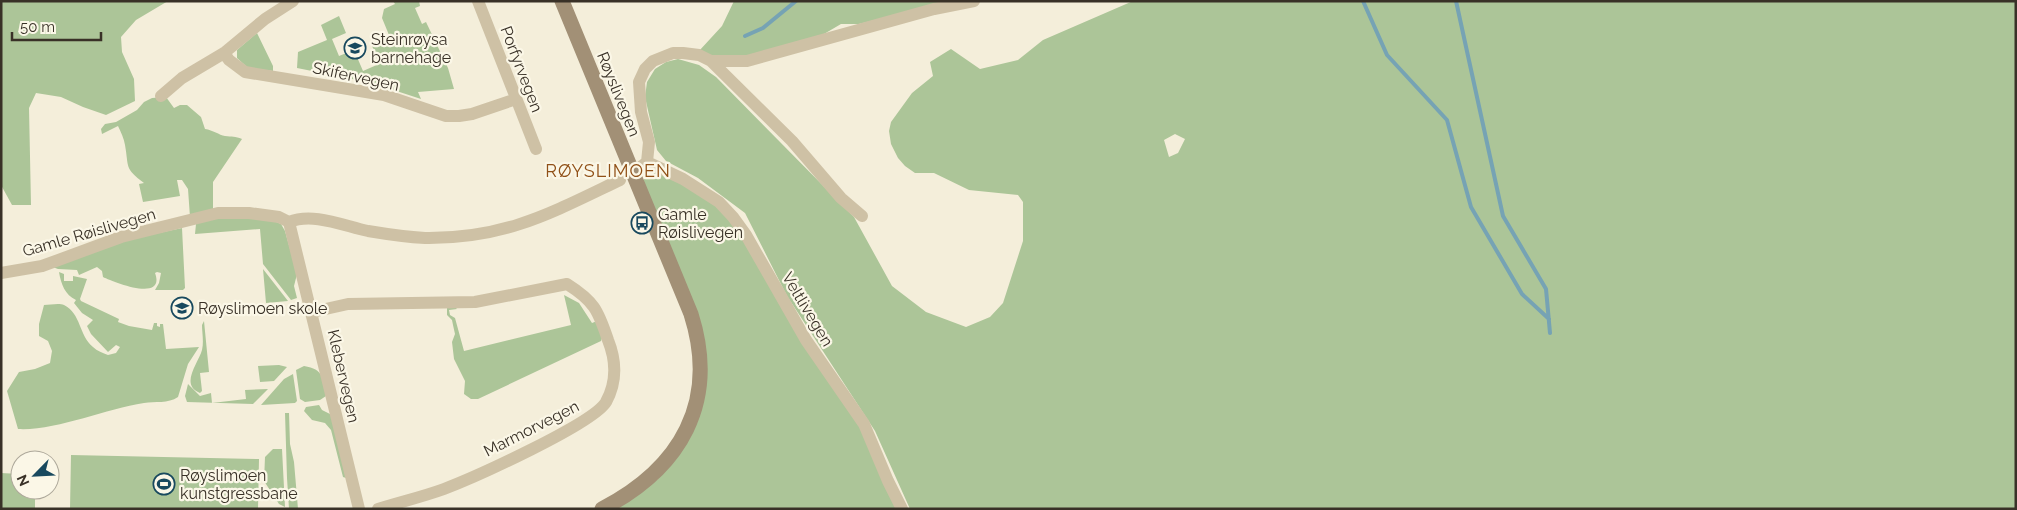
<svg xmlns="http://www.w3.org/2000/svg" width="2017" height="510" viewBox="0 0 2017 510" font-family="Raleway,sans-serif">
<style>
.green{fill:#acc598;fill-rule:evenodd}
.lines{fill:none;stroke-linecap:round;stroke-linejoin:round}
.stream{stroke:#76a3b4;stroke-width:4}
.street{stroke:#cec1a5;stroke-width:12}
.secondary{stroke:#a29076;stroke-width:15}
.labels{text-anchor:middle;stroke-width:4.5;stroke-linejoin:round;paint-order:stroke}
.poi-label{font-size:16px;fill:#393127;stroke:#fbf7e7;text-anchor:start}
.street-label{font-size:16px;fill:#393127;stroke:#fbf7e7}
.neighbourhood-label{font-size:18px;letter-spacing:1px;fill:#905017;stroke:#fbf7e7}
</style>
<rect width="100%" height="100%" fill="#f4eeda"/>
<path class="green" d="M1,1H168L136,20L121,37L122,52L134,79L135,101L106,115L83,107L61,97L36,93L29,108L31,205H12L1,185Z
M393,1H419L420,6L415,8L422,24L426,22L448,68L454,89L418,92L421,99L372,83L297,68L298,52L327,40L321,25L339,16L346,33L332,39L339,56L354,50L363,71L379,64L371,43L389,35L382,18L384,9L395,4Z
M734,1H953L859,24H841L824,34L741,58H716L699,51L722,26Z
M1133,1H2016V509H910L875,431L787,296L745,213L698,178L666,161L657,150L645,97L647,82L655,69L666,62L678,59L699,65L716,77L854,217L892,286L926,312L966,327L990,317L1003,303L1023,241V202L1018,195L969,190L934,173H915L905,166L898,158L891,144L889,131L891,122L912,93L933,76L930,62L951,49L980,69L1018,60L1043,40ZM1175,134L1185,139L1178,153L1169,157L1164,140Z
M257,33L273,66V71L248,68L237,58V50Z
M166,97L174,108L180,105H187L201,117L205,129C213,130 219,135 225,136C232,137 235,136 242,139L213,182V211L190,217L188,189L182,180H177L180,196L143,202L139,184L144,183C124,168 129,167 125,145C124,139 121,132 118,126L102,134L101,129L105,124L116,122L137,110L144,102L152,98Z
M657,172L701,193L729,218L855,417L898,509H616L658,479L706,386L643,183C645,175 649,174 657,172Z
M262,216L281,224L285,231L297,274L294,286L297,298L291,300L263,264L260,229L195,234L196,224L205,219Z
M182,228L185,288L183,290H155L159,283L161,273L157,272L155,273C166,303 113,282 103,277L102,271L97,267L79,275L77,270L58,269L50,266L112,243Z
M263,269L288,301L266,303Z
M59,272L64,274V281H73V276L87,279L80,299L81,301L119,319L118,322L129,326L152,330L154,323H157V326L160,327V324H163L166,349L199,347L188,364L178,397C168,404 155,401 144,403C105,409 56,431 18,429L7,391L19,372L35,369L50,363L52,351L48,341L39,336V324L44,305C50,305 59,303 64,305C81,313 79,336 93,347C97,351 103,353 108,355L116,353L120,347L116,345L108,352L91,334L87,326L93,320L82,313L74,303L76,300C65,295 61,284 59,272Z
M564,295L579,303L592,323L597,321L602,338L601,341L478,399H471L464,394L465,381L454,359L452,342L455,334L453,325L452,320L447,315V307H455L457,309L449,310L450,315L455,318L464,351L571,325Z
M204,321L209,372L200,373L202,391L200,393C179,385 199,362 202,350C204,342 202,332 202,325Z
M279,365L287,367L274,381L260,382L258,366Z
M304,366C324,369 323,379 326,396L320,400L305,402L300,399L296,370Z
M293,374L297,401L295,403L261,405L284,379Z
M188,384L200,396L211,393L212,403L246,399L245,390L268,389L253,404L187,402L185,396Z
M319,405L322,410L332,415L346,478L343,477L331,430L325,423L312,420L304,411L306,407Z
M285,413H289L290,444L294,462L298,509H289L287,478Z
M273,449H282L285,507L279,504L264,481L265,457Z
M71,455L259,459L258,509H70Z
M1,473L20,474V490H35V509H1Z"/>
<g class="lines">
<path class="stream" d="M1363,1L1387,55L1447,120L1471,207L1522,294L1549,319
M1456,1L1503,216L1546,289L1550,333
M745,36L763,28L796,1"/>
<path class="street" d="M478,1L536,149
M224,53L229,60L245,72L384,95L446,116H459L472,114L516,99
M711,61L792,141L841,198L862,216
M161,96L182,78L224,53L265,19L293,1
M647,162L683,179L719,202L733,217L746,235L806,340L864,424L888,481L902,509
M632,174L647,162L649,142L641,112L639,82L645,69L653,61L673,53H683L699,55L711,61H747L934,9L974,1
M289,222L359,509
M1,273L42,266L121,237L218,213H249L279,217L289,222C313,212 344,226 368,231C386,234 406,237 425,238C505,239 551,213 620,180
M312,312L348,304L475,302L567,284C594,301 598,310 608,340C616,360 617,382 606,402C593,424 473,478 444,489C422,497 400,502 378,509"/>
<path class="secondary" d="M562,1L691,314C719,402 681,468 602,509"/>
</g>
<defs>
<g id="school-ring" transform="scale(1.125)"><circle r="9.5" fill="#fbf7e7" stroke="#18495e" stroke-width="1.5"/><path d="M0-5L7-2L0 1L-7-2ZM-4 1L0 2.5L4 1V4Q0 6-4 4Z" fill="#18495e"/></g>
<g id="bus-ring" transform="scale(1.125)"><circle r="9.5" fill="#fbf7e7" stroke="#18495e" stroke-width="1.5"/><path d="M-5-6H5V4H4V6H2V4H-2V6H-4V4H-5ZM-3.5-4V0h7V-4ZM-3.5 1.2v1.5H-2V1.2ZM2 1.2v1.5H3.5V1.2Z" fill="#18495e"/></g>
<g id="stadium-ring" transform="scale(1.125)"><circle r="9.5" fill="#fbf7e7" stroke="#18495e" stroke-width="1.5"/><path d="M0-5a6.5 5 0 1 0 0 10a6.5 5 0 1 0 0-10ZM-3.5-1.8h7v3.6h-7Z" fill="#18495e"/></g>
</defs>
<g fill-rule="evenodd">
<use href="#school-ring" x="355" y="48"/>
<use href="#bus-ring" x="642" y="223"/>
<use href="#school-ring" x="182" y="308"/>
<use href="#stadium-ring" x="164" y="484"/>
</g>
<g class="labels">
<g class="poi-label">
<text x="371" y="45">Steinrøysa<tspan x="371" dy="18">barnehage</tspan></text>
<text x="658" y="220">Gamle<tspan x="658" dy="18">Røislivegen</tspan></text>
<text x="198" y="314">Røyslimoen skole</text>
<text x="180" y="481">Røyslimoen<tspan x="180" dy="18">kunstgressbane</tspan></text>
</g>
<g class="street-label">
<text transform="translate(522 69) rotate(69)" y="6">Porfyrvegen</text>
<text transform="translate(356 76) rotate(12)" y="6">Skifervegen</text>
<text transform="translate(619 94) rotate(68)" y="6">Røyslivegen</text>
<text transform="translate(89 232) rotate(-16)" y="6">Gamle Røislivegen</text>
<text transform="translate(808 309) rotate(59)" y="6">Veltlivegen</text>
<text transform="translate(344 376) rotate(77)" y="6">Klebervegen</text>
<text transform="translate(531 428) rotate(-27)" y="6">Marmorvegen</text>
</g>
<g class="neighbourhood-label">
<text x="608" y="177">RØYSLIMOEN</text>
</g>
</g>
<rect width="2017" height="510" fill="none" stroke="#393127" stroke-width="5"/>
<g transform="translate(35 475) rotate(246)"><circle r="24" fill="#fbf7e7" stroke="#ada89a"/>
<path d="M0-4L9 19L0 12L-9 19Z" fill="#18495e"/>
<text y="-8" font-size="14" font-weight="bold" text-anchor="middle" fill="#393127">N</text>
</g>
<path d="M12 32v8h89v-8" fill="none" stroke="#393127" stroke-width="2.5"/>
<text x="20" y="32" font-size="15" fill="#393127" stroke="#fbf7e7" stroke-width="4" paint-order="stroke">50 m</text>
</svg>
